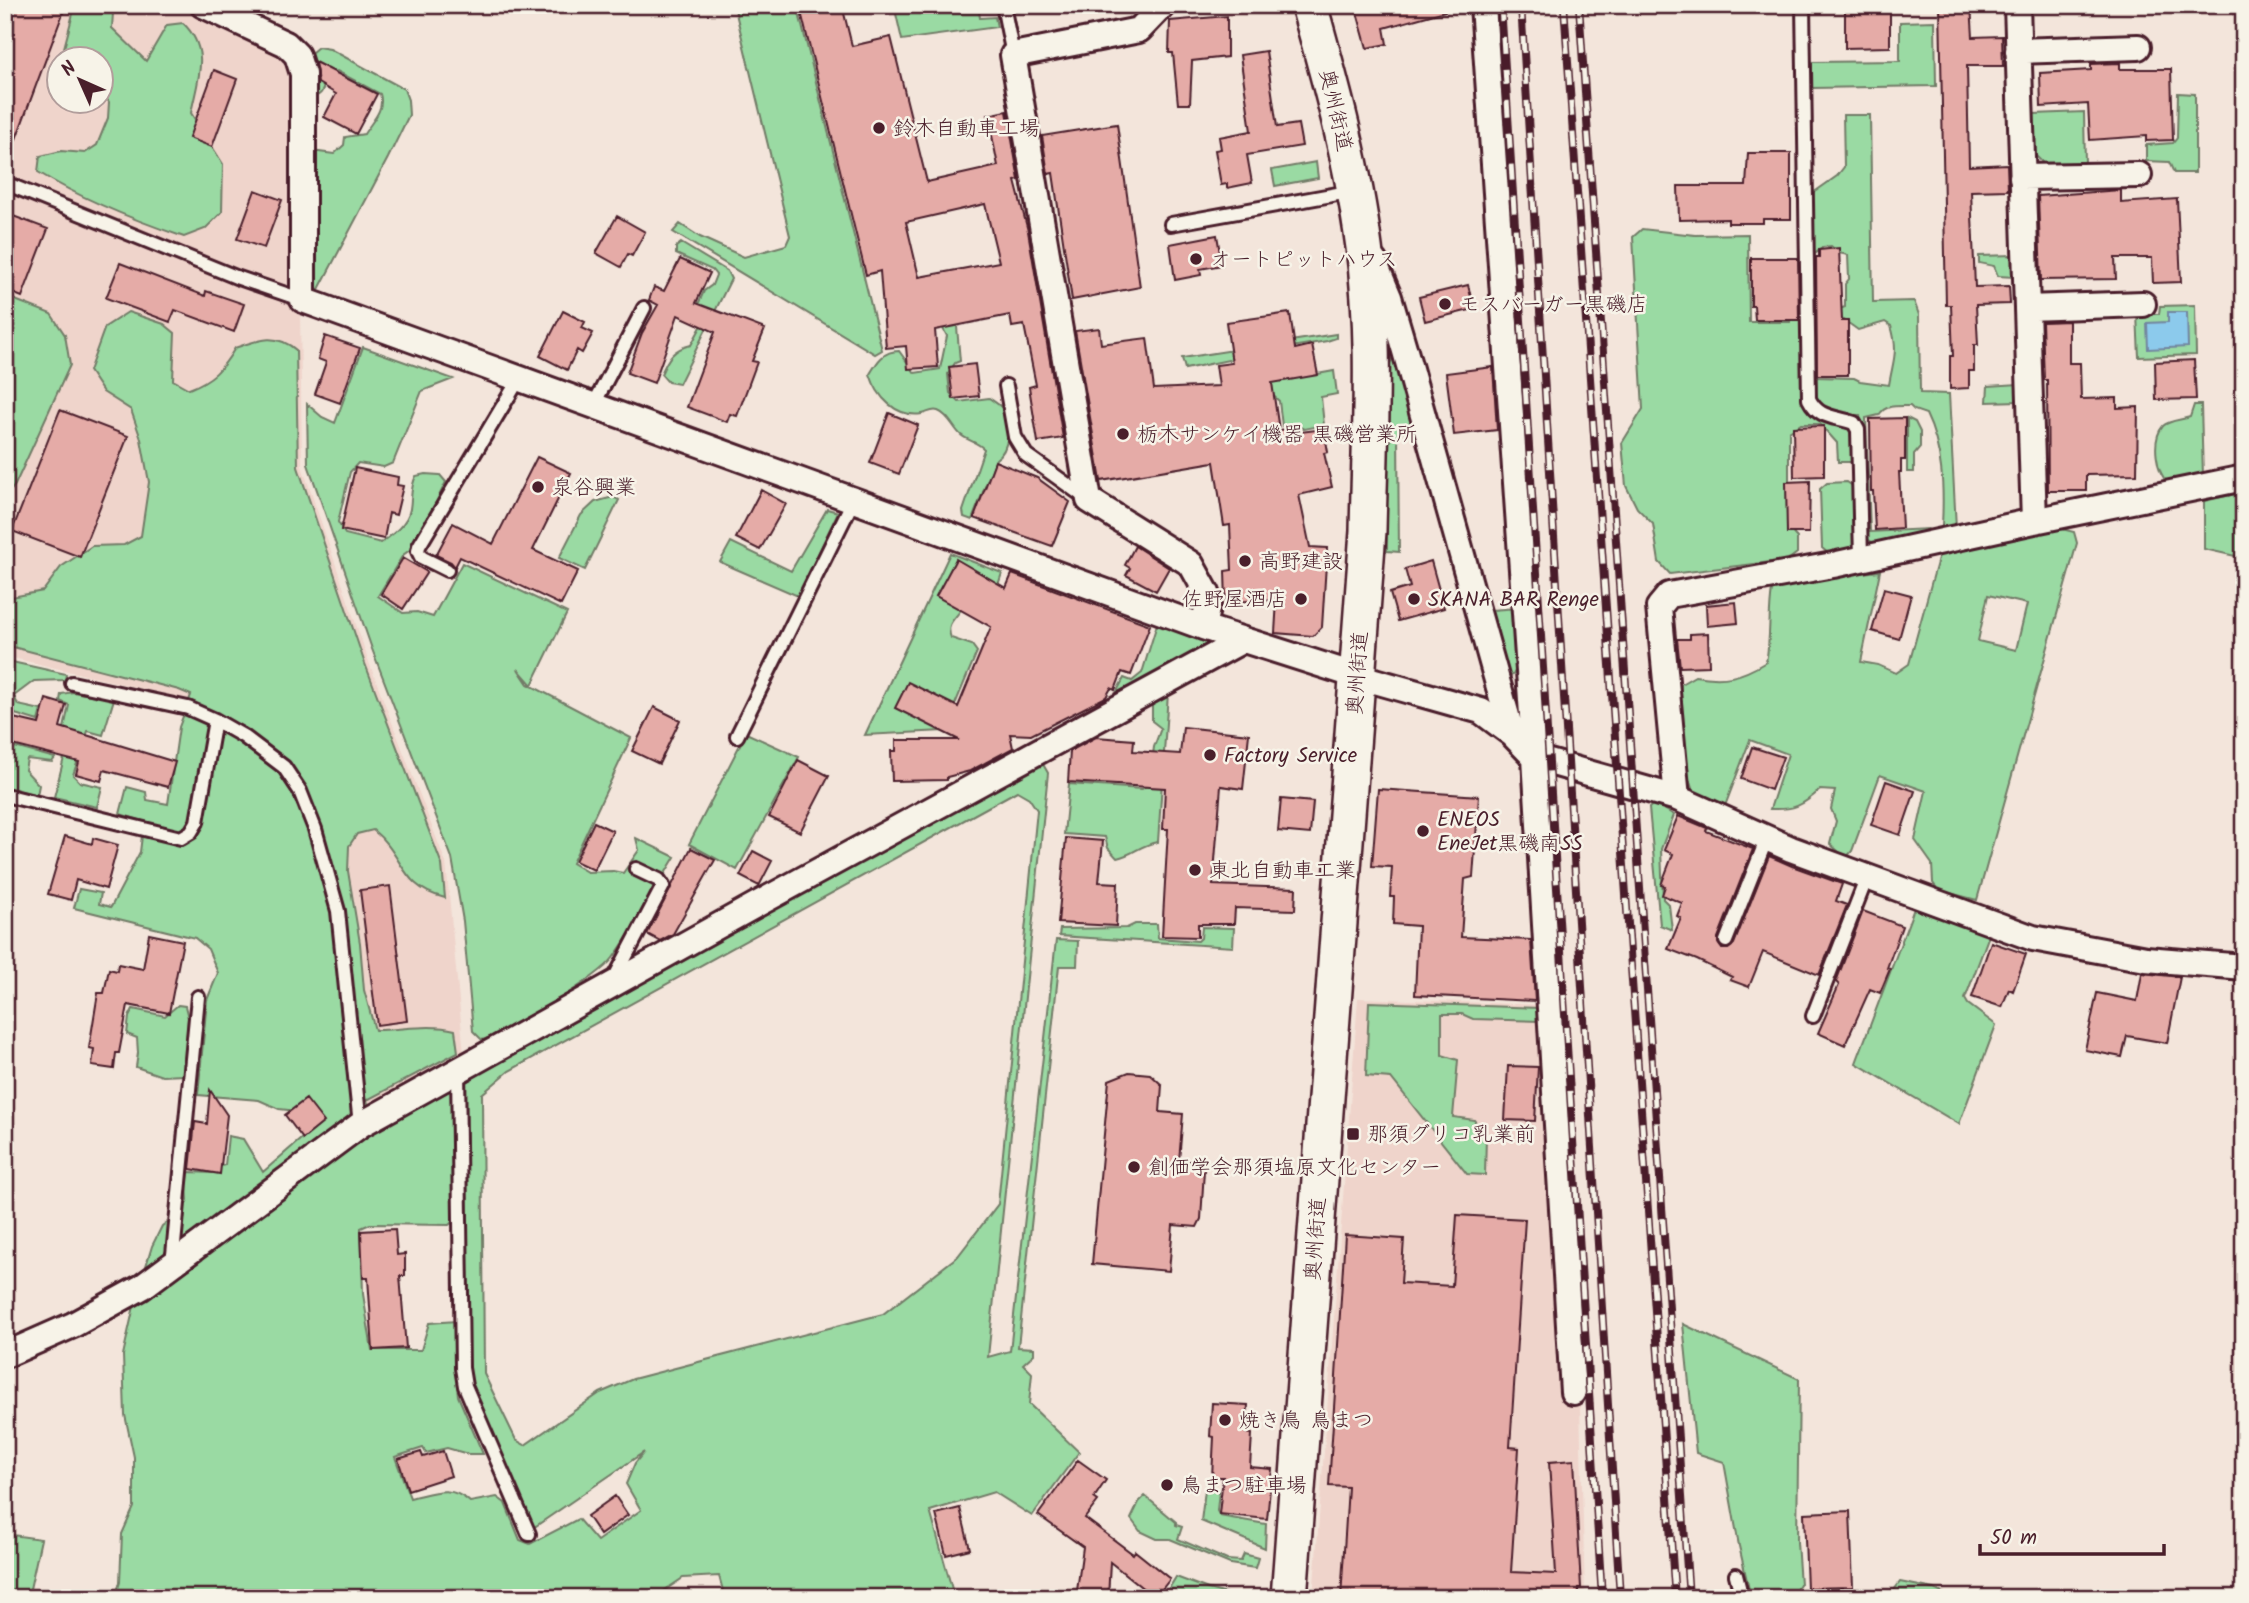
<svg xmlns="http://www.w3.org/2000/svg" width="2249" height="1603" viewBox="0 0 2249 1603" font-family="Kalam,'Klee One',sans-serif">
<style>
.built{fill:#efd4cb;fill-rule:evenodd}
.green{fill:#9adaa3;stroke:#727c67;stroke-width:2;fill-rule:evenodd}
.water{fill:#8ccaec;stroke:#72869f;stroke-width:2}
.building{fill:#e5aba7;stroke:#4a1f2b;stroke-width:2;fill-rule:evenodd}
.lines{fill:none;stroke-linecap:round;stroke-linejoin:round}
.lane-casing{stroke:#4a1f2b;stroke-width:18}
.street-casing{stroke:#4a1f2b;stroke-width:30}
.secondary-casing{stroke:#4a1f2b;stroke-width:40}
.lane{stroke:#f7f3e8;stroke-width:12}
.street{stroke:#f7f3e8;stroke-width:24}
.secondary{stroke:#f7f3e8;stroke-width:35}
.rail-casing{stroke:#4a1f2b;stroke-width:8}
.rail{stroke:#f7f3e8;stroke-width:5;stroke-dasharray:16;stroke-linecap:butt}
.poi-dot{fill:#4a1f2b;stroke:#f7f3e8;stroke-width:2.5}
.labels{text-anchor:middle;stroke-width:5;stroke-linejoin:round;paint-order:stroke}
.street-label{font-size:21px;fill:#4a1f2b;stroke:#f7f3e8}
.poi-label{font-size:21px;fill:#4a1f2b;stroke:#f7f3e8;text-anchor:start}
</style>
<rect width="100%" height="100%" fill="#f3e5db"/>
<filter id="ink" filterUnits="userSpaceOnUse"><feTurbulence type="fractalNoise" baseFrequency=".0143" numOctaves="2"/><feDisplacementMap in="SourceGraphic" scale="14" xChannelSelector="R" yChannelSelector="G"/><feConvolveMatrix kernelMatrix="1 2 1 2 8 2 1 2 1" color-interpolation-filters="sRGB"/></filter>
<g filter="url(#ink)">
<path class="built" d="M5,5H183L279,49L297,72L302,466L370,665L446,863L464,1054L366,1109L206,704L5,656ZM60,60H102V102H60Z
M1358,998L1542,1005L1563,1403L1580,1405L1585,1598H1313Z"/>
<path class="green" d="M104,5L113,13L112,28L146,61L167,25L183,23C211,50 198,78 191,113L223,164L222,212L205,229L184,237C134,220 83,200 38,172L40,156L61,151L85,153L97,145L108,118L109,102L102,93V60L68,59L64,48L75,6Z
M734,5H797L882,350L875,354L673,232L680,224L700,237L744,257L786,245L790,236Z
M894,5H910L912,13L951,5H978L980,18L995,17L997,27L902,40Z
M1935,21L1936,86L1812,88V62L1900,61V22Z
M318,47L330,49L404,89L408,100L409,115L388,158L318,291L315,288L311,151L334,154L344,145L345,137L364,134C372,121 385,110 380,94L337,71L326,74C323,90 325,95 307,100L305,58Z
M2178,93L2195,94V173H2174L2169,162L2146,161V145L2173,143L2177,138Z
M2084,112L2085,164L2045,165L2035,155L2034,114Z
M1843,115H1870L1873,302L1914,301L1919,315L1920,393L1949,394L1956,528L1946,529L1942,526C1944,488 1943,449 1926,414L1914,410L1910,406C1898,406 1886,404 1879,415L1866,418L1870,532L1927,529L1922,537L1877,545L1867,539L1860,415C1841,416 1824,410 1806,403L1814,415L1851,427L1853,433V462H1838L1837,443L1820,424H1801L1789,432V529L1797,538V553L1788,560L1670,574L1659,562L1653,524L1637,508L1626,486L1622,443L1643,409L1633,237L1642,229L1695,235L1748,234L1749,322H1790L1795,265H1802L1813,237V193L1837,176L1844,167ZM1831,246L1839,253L1848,255L1849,279L1845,284V307L1837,310H1817L1815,254L1823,247ZM1817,319L1844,320L1858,330L1885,322L1891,326C1899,352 1893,360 1889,385L1860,381L1854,378L1817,377Z
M1316,162L1318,178L1275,186L1272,170Z
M681,243L727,271L731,279L679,384L668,382L661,374C668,358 673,349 691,345L702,325L691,320L704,291L712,285L716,275L712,270L676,254V247Z
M2014,255V277L1998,276L1994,266L1979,263V256Z
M5,296L51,314L65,335L70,365L15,485L5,498Z
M2195,305L2196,355L2139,357L2137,314H2159L2160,306Z
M128,312L164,324L175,333L173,380L189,389C212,380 222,370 235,348C258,340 276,332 296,350L298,467L364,661L442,865L445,898C399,887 406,857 373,830L357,834L349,846L348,871L360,943L364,990L375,1030C402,1030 429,1023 455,1030L458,1052L367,1100L369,1107L443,1074L454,1094V1220L449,1225L370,1224L361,1228L363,1294L372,1350H421L429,1323L456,1321V1376L458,1396L483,1454H468L447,1448L426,1453L423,1448L395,1457L410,1498C433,1493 450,1484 470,1502L497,1497L505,1503L520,1540L530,1544L578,1519L597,1541L641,1510L626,1484L635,1463L644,1452L533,1528L472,1385L469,1365L466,1073L1040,759L1048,773L988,1357L1010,1351L1056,940L1078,941L1077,966H1059L1018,1347L1034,1348V1354L1023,1364L1032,1373L1029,1404L1079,1452L1032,1516L994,1492L930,1511L952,1589L922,1598H725L719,1576L683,1578L653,1598H115L120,1582L122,1534L134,1507V1457L125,1415L123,1355L134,1306L152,1246L162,1226L180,1213L188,1200L187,1185L189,1172L212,1173L214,1168L225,1165L228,1136L243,1139L263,1172L309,1132L297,1111L279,1109L259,1100L198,1095L207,1000L218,973L208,949L195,938L74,908L79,889L101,893L99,904L111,907L140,852L142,836L173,843L169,829L120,814L127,787L146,792L147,800L168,804L179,727L191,695L179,690L5,645V592L12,597L43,591L61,567L92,546L124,545L141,536L149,482L141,439L131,410L103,392L89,371L105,327ZM1017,791L1029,798L1037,810L998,1204L958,1256L883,1314L633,1379L600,1393L525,1445L516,1440L484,1374L482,1094L509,1071Z
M952,315L957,327L960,361L955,363L948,374L950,393L959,402L989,398C993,401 1000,405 1003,409C1011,423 1010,450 996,459L972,520L964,517L963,511L984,449C978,442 968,441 961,435C953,428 949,415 938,411C932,409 928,413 922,414C896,418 877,397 870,374C877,362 883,351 899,351L915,373L940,369L947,336L941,325Z
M1336,334V338L1327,341L1262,352L1263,384L1334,371L1337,394L1321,397L1324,425L1304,429L1295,425L1282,426L1279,401L1233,359L1185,369L1182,358Z
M363,347L453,379L422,391L393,463L384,467L358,463L350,472L338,522L345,534L381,543C392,535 408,523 410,509C412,497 410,488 416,476L425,474L440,475L446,482L414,547L403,555L378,596L403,613L417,612L433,617L462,563L567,613L532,685L518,669L528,684L631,738L572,863L587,872L613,871L623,873L639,850L636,838L675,857C654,891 636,927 613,958C600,977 505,1034 482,1040L473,1031L463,921L452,858L372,649L308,464L307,404L322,417L335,423Z
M1393,356L1396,357L1399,365L1414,430L1398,433L1399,552L1387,551V372Z
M2019,384V401L1987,402L1988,386Z
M2194,405H2201L2203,477L2169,484C2156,473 2151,440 2163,426C2169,420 2182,420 2190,417Z
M1907,418L1915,422L1920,432V447L1914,454V472H1907Z
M1847,482L1854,487L1855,545L1848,551L1829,554L1822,548L1820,489L1827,483Z
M2244,492V558L2204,549V501Z
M613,497L619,500L585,570L559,558L581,515L595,502Z
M827,509L838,512L798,596L720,562L731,542L791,571Z
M2062,529L2074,532L2077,543L1977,900L1938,890L1933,883L1932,864L1915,840L1926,791L1880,775L1852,851L1846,858L1830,844L1836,821L1831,809L1835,791L1820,790C1802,806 1794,810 1770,809L1788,754L1750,740L1725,806L1693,791C1681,759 1678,718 1681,684L1695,676C1724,681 1740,678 1766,662C1771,638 1768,614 1772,590L1785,581L1880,571L1861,662L1878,665L1896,673L1909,664L1939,555L2035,532ZM1988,595L2027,604L2016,650L1978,641Z
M950,553L1002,573L994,597L969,593C966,599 964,606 960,611C953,621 946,624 951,638L972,645L977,652L944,731L865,735Z
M1518,608L1521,659L1513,675L1505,678L1491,610Z
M1157,624L1208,643L1205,652L1125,695L1117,691L1124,678L1132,681L1142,673Z
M12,662L66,674L65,680L34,681L14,696L18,705L41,710L38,721L5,711V686Z
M73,692L114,699L103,735L88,731L73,775L80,782L102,787L97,807L54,797L65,754L59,752L69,705L60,701L61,694Z
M1168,693L1158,842C1139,845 1135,854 1117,858L1108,848L1105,837L1064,834L1069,784L1142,789L1149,783L1154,747L1161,728L1152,721V703Z
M746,733L799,757L737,870L689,844Z
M11,746L55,758L52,762L27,759L25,770L39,785L37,795L5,787V762Z
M1654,803L1674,815L1661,849L1663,899L1669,905L1672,930L1660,925L1649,808Z
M1916,903L1985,928L1989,935L1965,999L1968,1004L1996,1025L1959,1124L1856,1063Z
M1135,924H1157L1158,938L1198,941L1201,938L1202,927L1234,928L1233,947L1059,936L1060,929L1127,928Z
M1369,1002L1540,1008L1539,1021L1473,1019L1462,1014H1442V1055L1458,1060L1453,1117L1474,1120L1486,1136L1485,1175L1467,1174L1391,1078L1366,1076Z
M178,1005L185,1006L188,1018L184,1075L162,1076L136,1067L138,1053L137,1038L127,1034L129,1017L133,1009L165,1016Z
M1683,1324L1799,1379L1797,1542L1800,1584L1790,1598H1751L1739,1546L1724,1462L1696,1453Z
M1205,1490L1219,1491L1217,1511L1220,1516L1266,1524L1265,1548L1201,1521Z
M1145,1496L1176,1522V1525L1182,1527L1178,1539L1227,1560L1241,1561L1244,1554L1258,1558L1255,1568L1230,1564L1170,1539H1157L1140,1531L1131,1519L1139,1502Z
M5,1534L41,1539L28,1598H5Z
M1176,1577L1208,1589L1242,1598H1163Z
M1900,1582L1934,1589L1953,1598H1888Z"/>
<path class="water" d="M2168,312H2187L2188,347L2148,349L2147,323L2168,322Z"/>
<path class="building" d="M5,5H66L7,163L5,162Z
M827,5H842L852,46L891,37L927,182L998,166L988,115L1007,111L1019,180L1015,181L1028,231L1063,438L1038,442L1029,387L1036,385L1024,325L1012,327L1010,315L935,330L938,367L908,369L906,346L886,348L880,271L866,275L801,12ZM985,204L999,262L919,277L906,222Z
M1355,5H1444L1445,11L1384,28L1387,44L1367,48Z
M1845,5H1890V47L1845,48Z
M1940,5H1971L1973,37L2002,36L2003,66H1967L1969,166L2007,164L2008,190L1971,191L1975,287L2009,286L2010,304L1976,305L1978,345H1974V371H1969V388L1950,389V356H1953L1951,305H1946Z
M1227,16V57L1192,61L1190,104H1178L1173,53H1169L1170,21Z
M1266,51L1277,127L1298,124L1302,146L1247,155L1252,183L1227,188V184L1221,185L1215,150L1221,149L1219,137L1251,131L1240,55Z
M315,62L377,94L356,134L324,117L336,94L318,83Z
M2120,63V69H2171L2173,140L2146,141V136L2090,140L2088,104L2041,107L2040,73L2091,70V64Z
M214,70L237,79L212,147L189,138Z
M1117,124L1140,287L1072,300L1053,173L1048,174L1042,136Z
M1748,153H1791V219H1763V223H1728V219L1679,220L1678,186H1746Z
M255,190L282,200L264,248L237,239Z
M2121,190V203L2177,199L2181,282L2153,283L2152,258H2115L2116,279L2041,280L2038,196Z
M5,213L48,229L22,297L5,290Z
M617,216L645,232L632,256L628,254L621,267L596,253Z
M1217,235L1222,265L1200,269L1201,275L1175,280L1170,244Z
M1839,248L1842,321H1848V375H1817L1816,257H1819V250Z
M1751,258H1798L1799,320H1755L1754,306H1751Z
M680,259L710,273L696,303L765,329L752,361L757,362L737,416L730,414L727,422L687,407L715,332L678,315L654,383L627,373L642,333L658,305L649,300L654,287L664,291Z
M120,263L205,296L206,291L244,304L234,332L175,310L170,322L106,298Z
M1468,285L1474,309L1425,321L1419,297Z
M563,311L585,322L582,328L593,333L582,353L577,350L567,370L540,356Z
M1290,313L1295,349L1312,345L1318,375L1272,383L1279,430L1300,427L1301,432L1324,429L1328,452L1324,453L1332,487L1299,495L1310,547L1327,548L1322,627L1313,636L1275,633L1277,600L1226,602L1225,571L1232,570L1230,525L1224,526L1214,462L1101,481L1075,331L1099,328L1101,344L1147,338L1154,389L1219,386L1216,365L1232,363L1226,322Z
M2069,321V363H2080L2081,399L2117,398V408L2138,407L2137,474L2086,475V491H2048L2047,380H2044L2042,322Z
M325,336L360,348L340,403L315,394L326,362L318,359Z
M2194,360L2196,399L2156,400L2155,362Z
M975,364L979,396L953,399L949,367Z
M1493,367L1497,430L1454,435L1446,373Z
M60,410L128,436L80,557L12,531Z
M889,413L918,425L899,474L870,463Z
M1905,418V460H1901V472H1899L1902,528L1875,530L1873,491H1871L1870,419Z
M1824,426V476L1794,477L1793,427Z
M537,457L571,473L533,550L578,571L561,605L460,557L455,567L451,562L436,555L453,523L493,544Z
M995,461L1037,478L1070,502L1052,546L974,518Z
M355,468L398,477L397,485L403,486L396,515L389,513L384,539L341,530Z
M1810,481L1809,533H1787L1786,482Z
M761,490L786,504L760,550L736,538Z
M1135,546L1169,568L1156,591L1126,575L1130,568L1125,565Z
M403,558L427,572L403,609L381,594Z
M956,559L1006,588L1012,574L1150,625L1131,675L1122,672L1115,690L1111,688L1106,697L1031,735L1010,734L1013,748L970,771L947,777V780L892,781L891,751H896V740H959L895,708L908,682L958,707L991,627L936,596Z
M1431,561L1444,608L1398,621L1390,593L1410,587L1405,569Z
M1884,588L1911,595L1899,639L1872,631Z
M1736,602L1738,623L1707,626L1706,605Z
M1708,633L1709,666L1680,667L1677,639H1690V634Z
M46,699L66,705L60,727L175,762L168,787L104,770L101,781L76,774L79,762L5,743V716L39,724Z
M654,707L680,720L659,764L632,751Z
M1183,727L1249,734L1243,789L1221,786L1213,885L1296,888L1295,910L1235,908L1234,924H1198V937L1162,936L1168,829H1163L1165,788L1068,782L1070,751L1096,737L1134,740L1133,751L1180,754Z
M1752,747L1783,757L1771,790L1741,779Z
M798,760L829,776L800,832L769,817Z
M1886,781L1915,791L1900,835L1871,825Z
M1378,789L1479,796L1473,877L1465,879L1461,937L1531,940L1535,1001L1415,995L1418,926L1393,924L1394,897H1390L1392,867L1372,866Z
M1281,799L1313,802L1310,834L1278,831Z
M1678,816L1707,828L1706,831L1753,849L1718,938V943L1722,949H1728L1734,944L1769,856L1792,866L1842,884L1836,901L1847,905L1819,975L1763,952L1749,987L1730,980L1732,977L1697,960L1668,949L1681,918L1677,916L1682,903L1662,895L1665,886L1661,885L1673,854L1664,850Z
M594,822L613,831L594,870L575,861Z
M65,836L92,844L93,838L118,845L106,889L76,880L71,900L48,894Z
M1066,838L1103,841L1099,882L1118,883L1116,926L1058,923Z
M691,848L715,860L673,934L660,941L647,934Z
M753,851L772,861L759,886L740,876Z
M390,886L407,1021L377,1025L360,890Z
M1863,911L1902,926L1887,968L1890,969L1880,993L1870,989L1845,1045L1818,1033L1839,985L1836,982Z
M149,934L183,941L169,1013L128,1005L119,1053H116L114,1069L92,1066L94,1049L89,1048L98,993H104L109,969L117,971L118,964L143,969Z
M1991,942L2026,954L2013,991L2009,989L2002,1007L1972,997Z
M2142,973L2180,977L2167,1043L2127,1036L2122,1057L2085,1050L2097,993L2137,1001Z
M1508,1066L1538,1067L1535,1121L1505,1120Z
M1129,1072L1150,1074L1162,1085L1160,1112L1183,1114L1179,1161H1196L1202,1164L1204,1170L1201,1219L1197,1227L1173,1225L1169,1271L1092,1264L1109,1080Z
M210,1090L227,1115L220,1174L190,1169L195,1122L207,1124Z
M306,1099L324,1122L303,1139L285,1115Z
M1457,1215L1525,1219L1510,1447L1519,1448L1511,1572L1556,1574L1549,1462L1574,1460L1581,1588H1579V1598H1341L1348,1487L1329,1486L1345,1235L1404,1239L1401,1283L1452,1286Z
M395,1229L397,1255L405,1254V1276H400L406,1348L373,1350L368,1278H363L361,1231Z
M1212,1403L1248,1405L1246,1433L1252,1434L1250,1467L1272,1469L1267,1519L1219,1514L1223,1477H1212L1214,1437L1210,1436Z
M443,1451L451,1476L408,1490L398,1459L421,1452L423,1457Z
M1078,1460L1106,1480L1094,1498L1098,1501L1085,1518L1133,1554L1135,1551L1170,1579L1155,1598L1110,1562L1108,1598H1076L1083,1547L1038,1515Z
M615,1496L628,1515L600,1535L587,1516Z
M960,1508L970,1549L946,1555L936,1514Z
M1850,1511L1853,1587L1807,1588L1804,1513Z"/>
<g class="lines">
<g class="lane-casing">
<path id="lane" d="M1003,5L1013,55
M1803,5L1809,399C1819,419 1835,416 1854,423L1858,430L1861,559
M5,183L236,277L303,300
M1171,224L1354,191
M1006,386L1015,437L1026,455L1086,498
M593,406L644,308
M447,570L421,557L418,551L419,546L519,379
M72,683L188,708L215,720L243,736L284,767L300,791L315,829L338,911L360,1125
M737,736L853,501
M5,795L181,838L191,832L197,822L215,720
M1726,941L1767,838
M613,981L663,886L659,880L636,869
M1813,1016L1867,877
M458,1070L462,1368L465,1386L529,1534
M172,1265L198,997
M1736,1575L1742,1598"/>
</g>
<g class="street-casing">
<path id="street" d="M203,5L286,44L297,55L303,74V300L1203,627L1357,676L1481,711L1512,734L1535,758L1677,798L1791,849L2033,938L2146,959L2244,967
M1163,5L1139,30L1013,55L1089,500L1191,564L1207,593L1208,604L1203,627
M1483,5L1535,758L1573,1392
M2017,5L2034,521
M2018,51L2138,47
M2022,177L2139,175
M1374,261L1389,297L1405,351L1512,734
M2027,308L2143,304
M1677,798L1659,607L1669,595L1833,565L2034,521L2244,478
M5,1355L73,1325L142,1287L360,1125L754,906L1243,640"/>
</g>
<g class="secondary-casing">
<path id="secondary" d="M1289,1598L1368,531C1370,432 1377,331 1362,233C1351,156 1330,80 1309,5"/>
</g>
<use href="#lane" class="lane"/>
<use href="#street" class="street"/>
<use href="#secondary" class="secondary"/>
<g class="rail-casing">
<path id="rail" d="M1501,5L1602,1598
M1521,5L1620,1598
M1564,5L1675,1598
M1579,5L1689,1598"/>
</g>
<use href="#rail" class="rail"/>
</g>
</g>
<g class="poi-dot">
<circle cx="879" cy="128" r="7"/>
<circle cx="1196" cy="259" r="7"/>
<circle cx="1445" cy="304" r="7"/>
<circle cx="1123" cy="434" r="7"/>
<circle cx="538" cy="487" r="7"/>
<circle cx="1245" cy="561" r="7"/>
<circle cx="1301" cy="599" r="7"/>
<circle cx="1414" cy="599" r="7"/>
<circle cx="1210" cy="755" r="7"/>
<circle cx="1423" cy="831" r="7"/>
<circle cx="1195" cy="870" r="7"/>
<rect x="1346" y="1127" width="14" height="14" rx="3.5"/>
<circle cx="1134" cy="1167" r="7"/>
<circle cx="1225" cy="1420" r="7"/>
<circle cx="1167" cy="1485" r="7"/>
</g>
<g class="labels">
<g class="street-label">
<text transform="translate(1336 110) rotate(77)" y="7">奥州街道</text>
<text transform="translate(1357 673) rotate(-86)" y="7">奥州街道</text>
<text transform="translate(1315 1239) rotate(-86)" y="7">奥州街道</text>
</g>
<g class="poi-label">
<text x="893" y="135">鈴木自動車工場</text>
<text x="1210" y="266">オートピットハウス</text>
<text x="1459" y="311">モスバーガー黒磯店</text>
<text x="1137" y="441">栃木サンケイ機器 黒磯営業所</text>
<text x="552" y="494">泉谷興業</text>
<text x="1259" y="568">高野建設</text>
<text x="1287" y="606" text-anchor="end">佐野屋酒店</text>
<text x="1428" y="606">SKANA BAR Renge</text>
<text x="1224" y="762">Factory Service</text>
<text x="1437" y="826">ENEOS<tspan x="1437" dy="24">EneJet黒磯南SS</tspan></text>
<text x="1209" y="877">東北自動車工業</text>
<text x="1367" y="1141">那須グリコ乳業前</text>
<text x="1148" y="1174">創価学会那須塩原文化センター</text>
<text x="1239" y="1427">焼き鳥 鳥まつ</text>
<text x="1181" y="1492">鳥まつ駐車場</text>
</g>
</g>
<rect width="2249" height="1603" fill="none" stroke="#f7f3e8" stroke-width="28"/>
<rect x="14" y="14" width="2221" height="1575" fill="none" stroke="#4a1f2b" stroke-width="2.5" filter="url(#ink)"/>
<g transform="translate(80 80) rotate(315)"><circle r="33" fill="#f7f3e8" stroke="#b29e9c" stroke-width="2"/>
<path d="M0-5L12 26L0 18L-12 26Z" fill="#4a1f2b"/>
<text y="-10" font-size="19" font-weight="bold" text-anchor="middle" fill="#4a1f2b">N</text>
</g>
<path d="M1980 1544v10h184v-10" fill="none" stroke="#4a1f2b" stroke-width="3.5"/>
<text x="1990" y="1544" font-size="21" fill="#4a1f2b" stroke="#f7f3e8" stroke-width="5" paint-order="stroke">50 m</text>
</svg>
